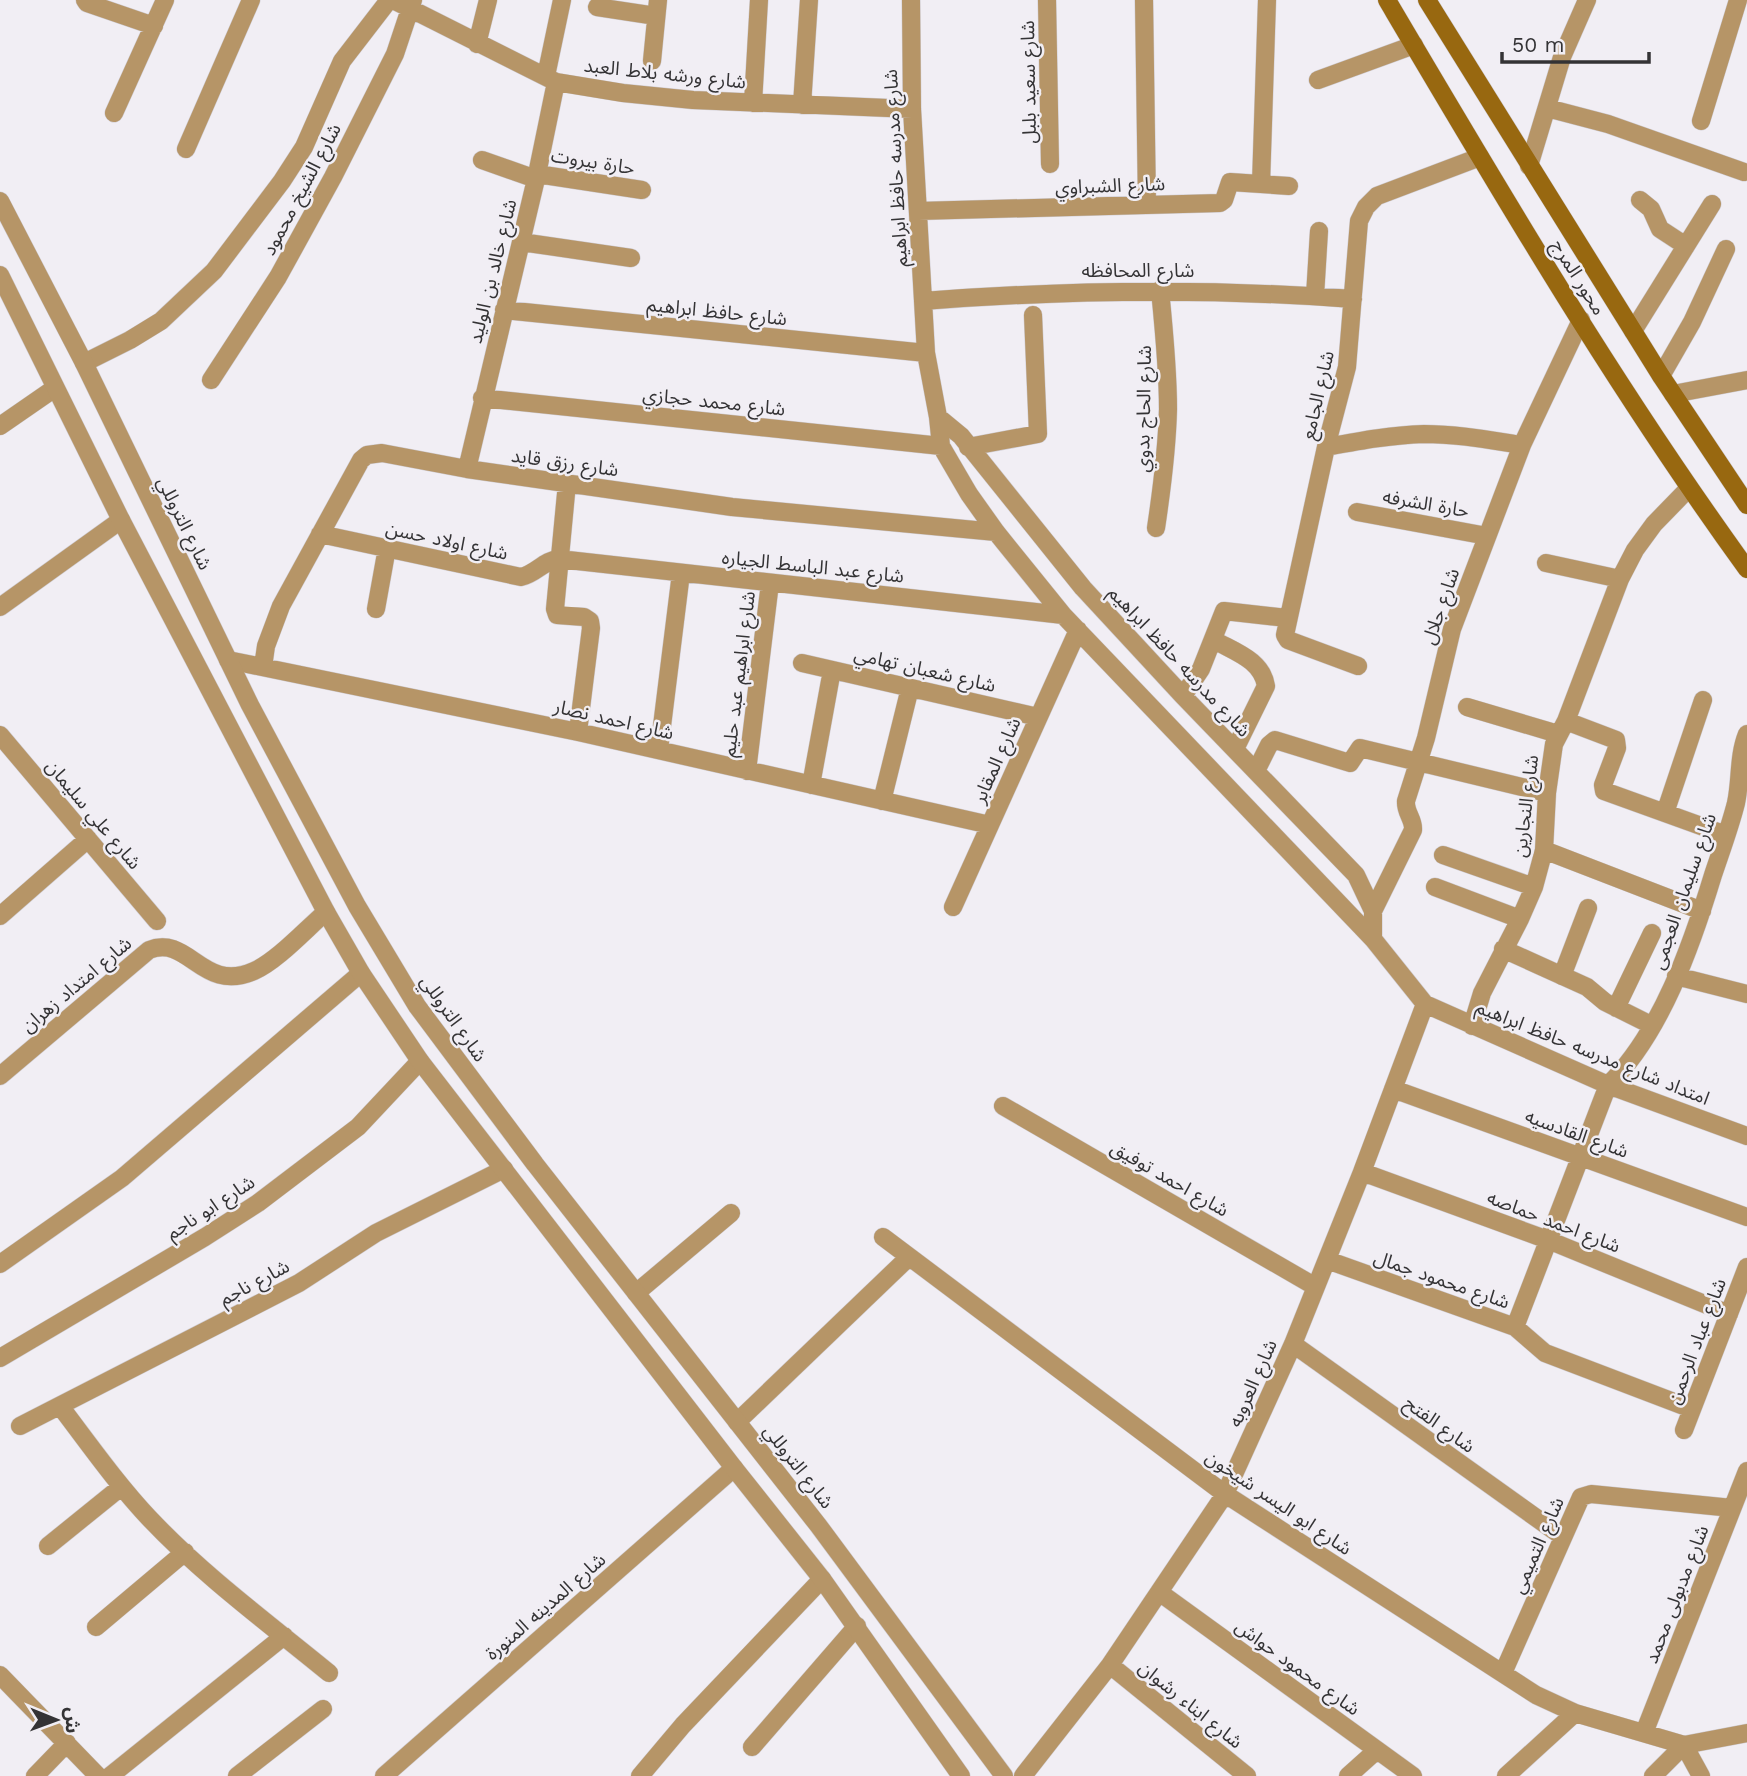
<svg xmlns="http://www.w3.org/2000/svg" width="1747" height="1776" viewBox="0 0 1747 1776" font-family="'Work Sans','Noto Sans Arabic',sans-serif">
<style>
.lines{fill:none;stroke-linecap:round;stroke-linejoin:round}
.minor-casing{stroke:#cfccd2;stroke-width:19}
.tertiary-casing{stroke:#cfccd2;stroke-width:19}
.secondary-casing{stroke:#cfccd2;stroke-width:19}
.minor{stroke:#b69567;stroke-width:18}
.tertiary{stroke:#b69567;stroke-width:18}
.secondary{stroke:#986810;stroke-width:18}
.labels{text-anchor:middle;stroke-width:5;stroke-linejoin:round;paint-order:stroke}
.street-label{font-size:19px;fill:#343335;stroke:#f1eef4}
</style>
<rect width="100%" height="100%" fill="#f1eef4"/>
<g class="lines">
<g class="minor-casing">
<path id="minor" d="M85,0L87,3L154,26
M393,0L556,82L623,93L693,100L912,109
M911,0L912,109L926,353L938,417L941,446L969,494L996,532L1063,615L1373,939L1425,1004L1608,1085L1747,1136
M1047,0L1050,164
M1144,0L1147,205
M597,7L656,16
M477,44L488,0
M652,61L658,0
M546,76L562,0
M1318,80L1414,45
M753,103L759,0
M802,105L809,0
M1547,108L1608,124L1744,172
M114,113L165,0
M1701,121L1738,0
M186,149L251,0
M482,160L536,179
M1529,166L1562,57L1587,0
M537,174L642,190
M1261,184L1267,0
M1640,200L1651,209L1660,229L1686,246
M918,211L1220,203L1224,200L1230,182L1289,186
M521,242L631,258
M1315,296L1319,231
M923,301C1067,290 1209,288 1353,299
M504,310L926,353
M1633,331L1712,204
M84,363L130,340L161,321L214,271L282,181L304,147L342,61L389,0
M1661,376L1692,322L1726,249
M211,380L278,277L333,177L395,54L413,0
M1673,394L1747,380
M482,398L941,446
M938,417L961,436L1083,588L1183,696L1356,875L1373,911V939
M0,426L55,388
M968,447L1038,434L1033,315
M1326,447C1359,441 1391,435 1424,434C1457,434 1489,440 1522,445
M467,469L536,179L556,82
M567,483L555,609L557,615L584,617L590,621L591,628L578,732
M1357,512L1487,536
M1156,528C1162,488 1167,449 1168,409C1168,369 1164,330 1160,290
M320,534L521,577C536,574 544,560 559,559L1063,615
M1546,563L1620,579
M0,607L121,520
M376,609L387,548
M1214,640C1235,652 1262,660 1266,686L1235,749
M228,660L578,732L990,825
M802,663L1038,717
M1358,666L1288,640L1285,635L1326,447L1347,367L1359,221L1366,207L1377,196L1480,157
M263,667L266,646L281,606L361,460L367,455L382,453L467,469L732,507L996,532
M1183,696L1201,669L1224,611L1287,618
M1467,707L1558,734
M1566,721L1616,740L1617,748L1603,785L1604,791L1726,835
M0,735L157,921
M659,750L681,573
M747,771L770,583
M1256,771L1269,745L1275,740L1350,763L1360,748L1547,793
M811,785L832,670
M882,801L910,688
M1665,813L1703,700
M1544,850L1702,911
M1443,855L1534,887
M1435,887L1520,919
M953,907L1078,630
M1373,911L1413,830C1414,819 1405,813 1406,801L1426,738L1452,629L1522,445L1581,320
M0,916L88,839
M1503,949L1587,987L1605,1002L1651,1025
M1562,976L1588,908
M1676,976L1747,994
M1616,1008L1652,933
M1472,1026L1482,993L1520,919L1534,887L1544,850L1547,793L1554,744L1566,721L1620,579L1635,550L1654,524L1689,488
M0,1076L149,950C189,934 202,994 254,971C277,961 306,929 326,912
M1393,1089L1747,1217
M1003,1106L1316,1287
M1362,1172L1548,1240L1729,1314
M883,1237L1225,1494L1536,1695L1575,1713L1684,1745L1701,1776
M1327,1260L1515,1327L1545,1353L1692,1409
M0,1264L122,1178L361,973
M636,1293L731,1213
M1515,1327L1608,1085C1661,1034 1692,944 1713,875C1721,851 1730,827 1736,803C1741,780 1738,756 1747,734
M1293,1344L1563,1537
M0,1358L205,1237L258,1203L358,1127L420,1061
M60,1406C89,1444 117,1484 150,1519C204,1576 268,1623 329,1673
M737,1422L909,1257
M20,1426L299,1283L376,1233L504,1169
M1684,1430L1747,1267
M48,1546L121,1487
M1159,1592L1413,1776
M96,1627L185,1552
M1110,1665L1247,1776
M1503,1673L1581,1497L1591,1494L1732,1508
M0,1675L98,1776
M1644,1733L1747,1471
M752,1747L857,1626
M35,1776L67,1743
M110,1776L284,1636
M237,1776L323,1709
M384,1776L734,1468
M640,1776L683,1725L822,1579
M1023,1776L1110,1665L1225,1494L1293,1344L1362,1172L1425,1004
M1348,1776L1377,1750
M1506,1776L1575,1713
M1653,1776L1684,1745L1747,1733"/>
</g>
<g class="tertiary-casing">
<path id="tertiary" d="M0,201L84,363L250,705L357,906L417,1006L535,1164L818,1525L1004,1776
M0,275L121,520L326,912L361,973L420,1061L734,1468L822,1579L961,1776"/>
</g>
<g class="secondary-casing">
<path id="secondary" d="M1387,0C1501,193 1615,387 1747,569
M1427,0L1661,376L1747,505"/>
</g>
<use href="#minor" class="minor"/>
<use href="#tertiary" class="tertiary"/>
<use href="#secondary" class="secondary"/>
</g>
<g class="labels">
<g class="street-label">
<text transform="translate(665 73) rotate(6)" y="7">شارع ورشه بلاط العبد</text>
<text transform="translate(1028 82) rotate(-91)" y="7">شارع سعيد بلبل</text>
<text transform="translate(593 161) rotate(9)" y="7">حارة بيروت</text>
<text transform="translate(895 168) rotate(-93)" y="7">شارع مدرسه حافظ ابراهيم</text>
<text transform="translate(1110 185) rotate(-2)" y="7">شارع الشبراوي</text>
<text transform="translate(301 189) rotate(-62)" y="7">شارع الشيخ محمود</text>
<text x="1138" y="277">شارع المحافظه</text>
<text transform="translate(492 271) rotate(-76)" y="7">شارع خالد بن الوليد</text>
<text transform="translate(1579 277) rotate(58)" y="7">محور المرج</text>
<text transform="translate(717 311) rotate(6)" y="7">شارع حافظ ابراهيم</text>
<text transform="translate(1317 395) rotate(-77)" y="7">شارع الجامع</text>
<text transform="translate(714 401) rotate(6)" y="7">شارع محمد حجازي</text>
<text transform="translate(1143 409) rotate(-89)" y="7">شارع الحاج بدوي</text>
<text transform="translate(565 462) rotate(8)" y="7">شارع رزق قايد</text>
<text transform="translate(1426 503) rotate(10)" y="7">حارة الشرفه</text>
<text transform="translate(185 523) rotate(64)" y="7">شارع التروللي</text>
<text transform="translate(447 540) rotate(12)" y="7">شارع اولاد حسن</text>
<text transform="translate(813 566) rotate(6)" y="7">شارع عبد الباسط الجياره</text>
<text transform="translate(1440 606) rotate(-71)" y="7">شارع جلال</text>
<text transform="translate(1180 661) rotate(47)" y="7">شارع مدرسه حافظ ابراهيم</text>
<text transform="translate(925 669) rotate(13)" y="7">شارع شعبان تهامي</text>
<text transform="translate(738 674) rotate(-83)" y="7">شارع ابراهيم عبد حليم</text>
<text transform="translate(614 719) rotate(13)" y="7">شارع احمد نصار</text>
<text transform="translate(996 760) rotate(-66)" y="7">شارع المقابر</text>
<text transform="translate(1525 806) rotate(-83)" y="7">شارع النجارين</text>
<text transform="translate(94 814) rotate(50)" y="7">شارع علي سليمان</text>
<text transform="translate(1683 891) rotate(-71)" y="7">شارع سليمان العجمى</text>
<text transform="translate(76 984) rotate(-40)" y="7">شارع امتداد زهران</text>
<text transform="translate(454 1018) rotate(55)" y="7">شارع التروللي</text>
<text transform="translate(1593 1052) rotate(22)" y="7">امتداد شارع مدرسه حافظ ابراهيم</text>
<text transform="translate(1577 1133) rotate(20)" y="7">شارع القادسيه</text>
<text transform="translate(1170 1178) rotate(30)" y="7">شارع احمد توفيق</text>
<text transform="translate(210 1207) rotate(-33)" y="7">شارع ابو ناجم</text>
<text transform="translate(1554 1221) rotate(21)" y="7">شارع احمد حماصه</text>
<text transform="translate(1442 1279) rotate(19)" y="7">شارع محمود جمال</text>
<text transform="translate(254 1282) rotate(-28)" y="7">شارع ناجم</text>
<text transform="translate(1696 1341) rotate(-69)" y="7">شارع عباد الرحمن</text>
<text transform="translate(1252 1383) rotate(-66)" y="7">شارع العروبه</text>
<text transform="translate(1440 1424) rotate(36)" y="7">شارع الفتح</text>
<text transform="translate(799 1466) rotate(52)" y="7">شارع التروللي</text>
<text transform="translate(1279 1502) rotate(34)" y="7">شارع ابو اليسر شيخون</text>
<text transform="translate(1537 1545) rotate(-66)" y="7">شارع التميمي</text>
<text transform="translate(1676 1594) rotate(-69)" y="7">شارع مدبولى محمد</text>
<text transform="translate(545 1606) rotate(-41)" y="7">شارع المدينه المنورة</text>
<text transform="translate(1298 1667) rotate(36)" y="7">شارع محمود حواش</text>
<text transform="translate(1191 1704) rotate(39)" y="7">شارع ابناء رشوان</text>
</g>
</g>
<g transform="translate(56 1720) rotate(91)" stroke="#f1eef4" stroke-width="5" paint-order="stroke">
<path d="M0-5L12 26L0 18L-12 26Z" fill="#343335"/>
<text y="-10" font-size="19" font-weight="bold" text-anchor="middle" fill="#343335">ش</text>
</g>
<path d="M1502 52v10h147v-10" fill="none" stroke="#343335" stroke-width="3.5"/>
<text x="1512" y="52" font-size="21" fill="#343335" stroke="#f1eef4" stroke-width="5" paint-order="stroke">50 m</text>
</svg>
